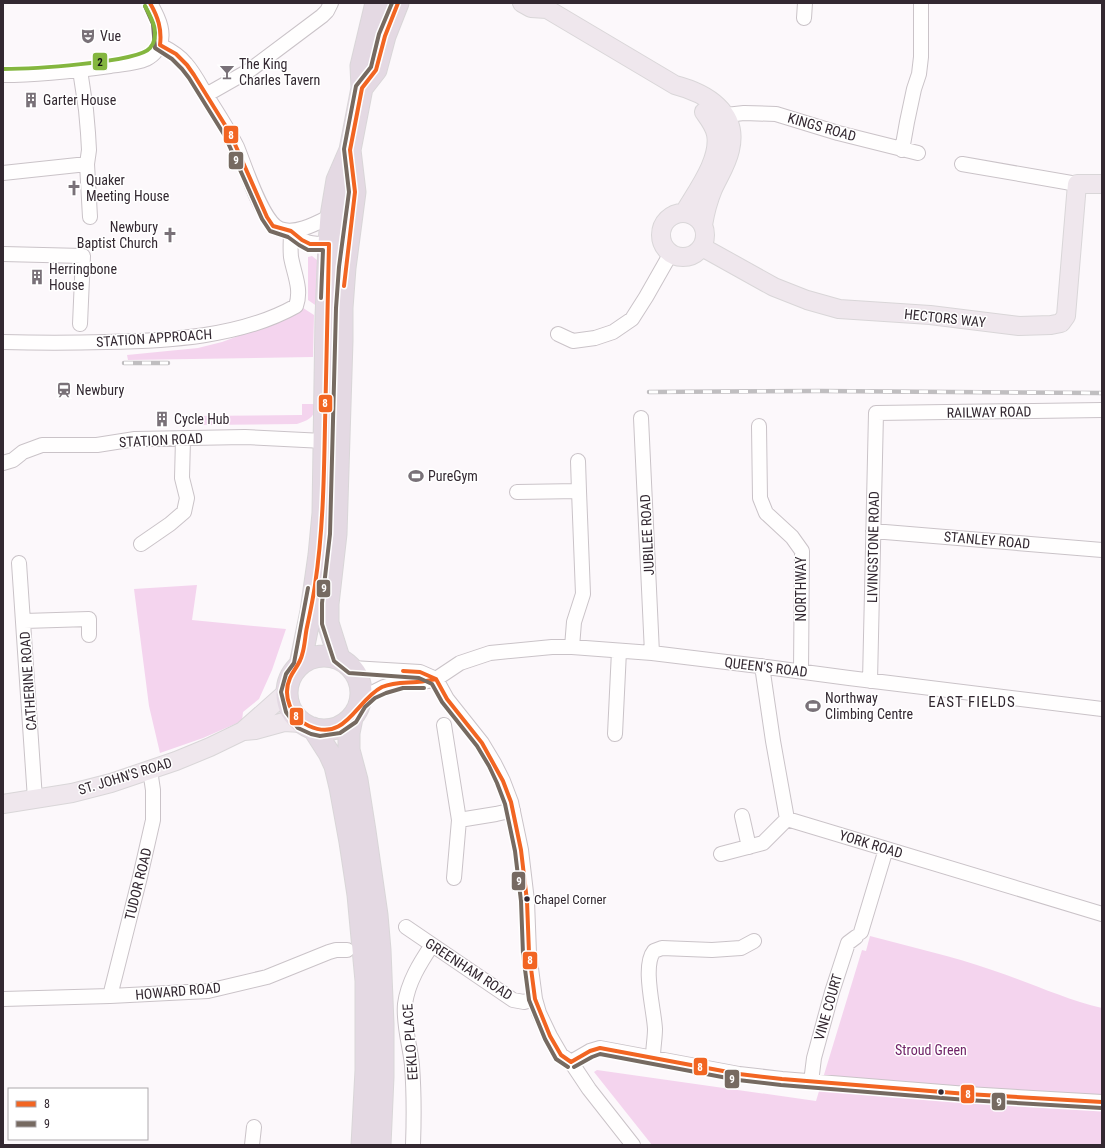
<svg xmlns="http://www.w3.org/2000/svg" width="1105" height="1148" viewBox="0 0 1105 1148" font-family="'Roboto Condensed',sans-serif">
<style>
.green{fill:#f4d4ee}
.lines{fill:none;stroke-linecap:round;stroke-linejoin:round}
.minor-casing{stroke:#cac3c8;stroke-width:16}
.major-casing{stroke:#d9d6d8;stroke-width:20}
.highway-casing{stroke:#d9d6d8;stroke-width:23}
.minor{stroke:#fffefe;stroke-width:14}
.major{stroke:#efe7ed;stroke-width:18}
.highway{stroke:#e4d9e3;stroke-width:21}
.rail-casing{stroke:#c0bec0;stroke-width:4.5}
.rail{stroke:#fff;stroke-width:3;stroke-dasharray:9;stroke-linecap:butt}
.bus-1-casing{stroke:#fff;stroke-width:7}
.bus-2-casing{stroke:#fff;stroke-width:7}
.bus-3-casing{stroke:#fff;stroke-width:7}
.bus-1{stroke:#f26522;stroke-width:4}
.bus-2{stroke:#766a61;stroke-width:4}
.bus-3{stroke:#84b63f;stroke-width:4}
.bus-dot{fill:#332831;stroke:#fff;stroke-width:1.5}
.labels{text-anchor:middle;stroke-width:3;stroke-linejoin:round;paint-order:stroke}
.bus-label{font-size:13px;fill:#332831;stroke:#fff;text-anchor:start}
.poi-label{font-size:14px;fill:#332831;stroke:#fff;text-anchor:start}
.street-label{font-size:14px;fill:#332831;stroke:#fff}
.park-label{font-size:14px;fill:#702368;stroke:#fff}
.neighbourhood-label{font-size:15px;letter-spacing:1px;fill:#332831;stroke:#fff}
.line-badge{stroke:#fff;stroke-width:1.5}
.badge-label{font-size:11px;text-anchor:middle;font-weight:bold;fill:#fff}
.pale-badge-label{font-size:11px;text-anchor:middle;font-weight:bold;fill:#111}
</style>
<rect width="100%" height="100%" fill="#fcf8fb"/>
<path class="green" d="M312,256L317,260L318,266V307L308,300V257Z
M300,306L314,315L313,357L128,360L127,355L198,348L222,342L293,316Z
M302,404H314C317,417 308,420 297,424L190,425V416L302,415Z
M197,585L192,620L286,629L272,670L259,699L243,712L242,721L203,738L160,753L149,706L134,589Z
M870,936C911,947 952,956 992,970C1029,982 1064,999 1102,1008V1145H652L594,1072L597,1070L816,1101L862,950L866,951Z"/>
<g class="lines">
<g class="minor-casing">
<path id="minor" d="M804,18L805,3
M160,45C170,50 179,55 186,64C194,73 200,85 206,95C217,112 228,129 237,147C245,166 262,222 280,229C296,235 317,223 331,216
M80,70L86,110L88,133L89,150L87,164L90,217
M3,75C39,75 74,71 110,66C122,64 135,64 146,59C150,57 153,55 156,51C168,36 158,17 150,3
M206,95L250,70L322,16L327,11L331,3
M726,115L744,113L776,114L838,133L918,153
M902,150L907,122L914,89L919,74L921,57V3
M962,164L1077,184
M3,173L87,164
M291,231C306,244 309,244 329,244
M3,254L83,256L80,324
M558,334L573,341L595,338L613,332L632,319L646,297L671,253
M3,342C37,343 72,343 106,342C168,341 241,337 296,306C302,289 294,274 291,257C290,248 291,240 291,231
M641,418L652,653
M759,426L760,498L766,513L792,537L802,551L801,671
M578,461L579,491
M3,463L13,460L23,452L42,445H97L135,439L245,437L324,441
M517,492L579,491L583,594L574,622L572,647
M873,531L1102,550
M141,544L170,524L184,512L187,498L182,478L183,439
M19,563L35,799
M24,621L89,619V635
M762,666L773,741L787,819
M352,668L420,672L436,679L447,699L482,743L494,763L503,781L511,802L521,850L527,901L529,953L535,999L539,1013L550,1036L561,1055L571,1062L589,1089L633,1145
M870,681L876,413L1102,410
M360,703L372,693L384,687L402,682L419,683L436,679L460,663L490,653L552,647H572L652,653L759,666L849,678L1102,709
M444,725L459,820L454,878
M615,734L619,651
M742,816L749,847
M787,819L1102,914
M459,820L496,814L513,810
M721,854L763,843L787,819
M406,927L513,1000L524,1002L535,999
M861,932L886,849
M110,996L140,877L153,820V790L150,770
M3,999L110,996L208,991L267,977L329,952L336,950H347
M653,1057C653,1048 655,1038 655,1029C654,1009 642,966 654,951L662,948L712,950L741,948L754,941
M571,1062L590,1051L600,1048L739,1074L782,1079L967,1094L1102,1102
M811,1082L814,1058L832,992L848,943L856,937
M252,1145L254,1127
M413,1145C414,1118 414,1092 412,1065C410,1045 403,1024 405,1004C408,982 420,963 432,945"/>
</g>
<g class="major-casing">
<path id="major" d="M522,3L531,8L547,9
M542,3L547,9L675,85C706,93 739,112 730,150C727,164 719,176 713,189C708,201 705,213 703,225
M684,213C696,192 721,160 716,134C714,125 709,119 704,112
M661 235a22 22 0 1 1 44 0a22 22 0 1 1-44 0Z
M702,247L774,287L807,300L839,309L930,315L1019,326L1051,325L1061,323L1066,316L1077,184H1102
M244,731L255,730L284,722L302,723
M3,804L72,793L111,783L176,761L210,747L243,731L287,692"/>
</g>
<g class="highway-casing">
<path id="highway" d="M362,88L376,70L385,36L398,3
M287 693a37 37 0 1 1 74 0a37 37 0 1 1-74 0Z
M339,658L328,623V604L336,534L342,341V308L345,268L355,192L350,150
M300,665L311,611L319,555L323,513L326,317L329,244L331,216L337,180L350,150L362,88L361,66L376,3
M352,718L349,733V750L357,780L365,831L377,915L380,950L383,1024V1077L380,1145
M313,728L329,753L335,766L340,787L350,842L358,895L366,981V1070L362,1145"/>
</g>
<use href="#minor" class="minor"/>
<use href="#major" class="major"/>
<use href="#highway" class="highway"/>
<g class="rail-casing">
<path id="rail" d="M124,363H168
M649,392L820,391L1102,393"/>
</g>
<use href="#rail" class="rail"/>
<g class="bus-1-casing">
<path id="bus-1" d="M150,3C158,17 162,29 160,45L176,54L187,65L194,75L230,133L267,217L273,226L291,231L302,240L310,244H329C328,304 326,364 325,425C324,478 323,532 315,585C313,599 310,613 307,627C305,636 305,646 302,655C300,664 294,669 290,678C282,696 291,718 309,726C346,743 356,700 382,687C394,682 405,683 417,682C423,682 430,680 436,679
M344,286L355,192L350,150L362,88L376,70L385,36L398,3
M403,671L420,672L436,679L447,699L482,743L503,781L511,802L521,850L527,901L529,953L535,999L550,1036L561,1055L571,1062
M571,1062L590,1051L600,1048L739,1074L782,1079L967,1094L1102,1102"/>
</g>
<g class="bus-2-casing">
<path id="bus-2" d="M392,3L379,34L371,67L356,86L344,149L349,192L339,267L336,308L330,534L322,603V624L334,661L349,673L419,678L432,684L442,702L477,746L489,766L497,783L505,804L515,851L521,901L523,954L529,1000L545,1039L556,1059L568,1067
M145,6L153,24L155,48L172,59L182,69L189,78L225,136L262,219L270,231L288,237L299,245L308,250H323L321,298
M308,588L294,663L286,674L281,692L286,712L298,728L311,734L320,736L340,733L356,722L365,707L375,698L386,693L403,688H424
M574,1067L592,1057L600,1054L738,1080L781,1085L967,1100L1102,1108"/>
</g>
<g class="bus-3-casing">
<path id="bus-3" d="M3,69C26,69 138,63 150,48C161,35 152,19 145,6"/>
</g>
<use href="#bus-1" class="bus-1"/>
<use href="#bus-2" class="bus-2"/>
<use href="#bus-3" class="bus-3"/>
</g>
<defs>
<g id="theatre-bare" transform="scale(1.2)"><path d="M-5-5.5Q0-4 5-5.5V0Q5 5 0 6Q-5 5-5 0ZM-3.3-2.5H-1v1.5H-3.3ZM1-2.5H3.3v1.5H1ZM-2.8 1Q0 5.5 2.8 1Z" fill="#797178" stroke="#fff" stroke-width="2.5" paint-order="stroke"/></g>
<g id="bar-bare" transform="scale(1.2)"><path d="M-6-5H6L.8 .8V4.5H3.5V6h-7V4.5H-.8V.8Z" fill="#797178" stroke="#fff" stroke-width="2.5" paint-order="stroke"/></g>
<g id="building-bare" transform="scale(1.2)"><path d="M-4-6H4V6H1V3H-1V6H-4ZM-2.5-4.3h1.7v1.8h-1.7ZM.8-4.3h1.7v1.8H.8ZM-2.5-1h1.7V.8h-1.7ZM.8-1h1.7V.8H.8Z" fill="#797178" stroke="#fff" stroke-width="2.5" paint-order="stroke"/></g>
<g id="church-bare" transform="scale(1.2)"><path d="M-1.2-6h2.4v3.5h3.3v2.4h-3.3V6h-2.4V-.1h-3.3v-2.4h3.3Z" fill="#797178" stroke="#fff" stroke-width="2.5" paint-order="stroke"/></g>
<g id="station-bare" transform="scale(1.2)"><path d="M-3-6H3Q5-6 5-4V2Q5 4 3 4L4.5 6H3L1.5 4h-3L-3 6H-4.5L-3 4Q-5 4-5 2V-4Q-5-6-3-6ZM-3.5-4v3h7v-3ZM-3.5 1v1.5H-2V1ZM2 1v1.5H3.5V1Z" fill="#797178" stroke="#fff" stroke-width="2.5" paint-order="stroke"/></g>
<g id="stadium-bare" transform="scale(1.2)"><path d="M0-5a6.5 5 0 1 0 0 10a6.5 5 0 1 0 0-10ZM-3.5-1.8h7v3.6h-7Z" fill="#797178" stroke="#fff" stroke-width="2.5" paint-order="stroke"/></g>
</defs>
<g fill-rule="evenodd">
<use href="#theatre-bare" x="88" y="36"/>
<use href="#bar-bare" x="227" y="72"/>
<use href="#building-bare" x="31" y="100"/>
<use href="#church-bare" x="74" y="188"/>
<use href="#church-bare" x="170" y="235"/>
<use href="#building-bare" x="37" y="277"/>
<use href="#station-bare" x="64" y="390"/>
<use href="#building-bare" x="162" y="419"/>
<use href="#stadium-bare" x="416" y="476"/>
<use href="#stadium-bare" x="813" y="706"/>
</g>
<g class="bus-dot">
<circle cx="527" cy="899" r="3.5"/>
<circle cx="941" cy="1092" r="3.5"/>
</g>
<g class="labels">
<g class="bus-label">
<text x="534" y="904">Chapel Corner</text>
</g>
<g class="poi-label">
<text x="100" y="41">Vue</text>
<text x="239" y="69">The King<tspan x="239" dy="16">Charles Tavern</tspan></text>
<text x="43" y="105">Garter House</text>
<text x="86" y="185">Quaker<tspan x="86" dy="16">Meeting House</tspan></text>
<text x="158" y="232" text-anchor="end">Newbury<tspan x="158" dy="16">Baptist Church</tspan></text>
<text x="49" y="274">Herringbone<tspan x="49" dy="16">House</tspan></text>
<text x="76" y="395">Newbury</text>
<text x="174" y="424">Cycle Hub</text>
<text x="428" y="481">PureGym</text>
<text x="825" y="703">Northway<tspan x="825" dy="16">Climbing Centre</tspan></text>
</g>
<g class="street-label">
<text transform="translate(822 127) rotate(16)" y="5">KINGS ROAD</text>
<text transform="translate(945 318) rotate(6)" y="5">HECTORS WAY</text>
<text transform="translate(154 338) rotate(-4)" y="5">STATION APPROACH</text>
<text transform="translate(989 412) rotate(-1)" y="5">RAILWAY ROAD</text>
<text transform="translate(161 440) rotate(-3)" y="5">STATION ROAD</text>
<text transform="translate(647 535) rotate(-93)" y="5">JUBILEE ROAD</text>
<text transform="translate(987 540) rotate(5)" y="5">STANLEY ROAD</text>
<text transform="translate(873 547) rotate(-89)" y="5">LIVINGSTONE ROAD</text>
<text transform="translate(801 589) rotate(-90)" y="5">NORTHWAY</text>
<text transform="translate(766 667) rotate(7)" y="5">QUEEN'S ROAD</text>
<text transform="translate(28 681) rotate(-94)" y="5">CATHERINE ROAD</text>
<text transform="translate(125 776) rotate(-17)" y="5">ST. JOHN'S ROAD</text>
<text transform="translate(871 844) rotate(17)" y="5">YORK ROAD</text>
<text transform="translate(138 884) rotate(-76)" y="5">TUDOR ROAD</text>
<text transform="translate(469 969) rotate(33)" y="5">GREENHAM ROAD</text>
<text transform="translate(178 991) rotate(-5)" y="5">HOWARD ROAD</text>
<text transform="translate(828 1007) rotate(-74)" y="5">VINE COURT</text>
<text transform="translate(410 1042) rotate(-94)" y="5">EEKLO PLACE</text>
</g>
<g class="park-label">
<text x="931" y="1055">Stroud Green</text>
</g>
<g class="neighbourhood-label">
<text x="972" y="707">EAST FIELDS</text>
</g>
</g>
<g class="line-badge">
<rect x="92" y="52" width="16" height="19" rx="4" fill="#84b63f"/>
<rect x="223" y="125" width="16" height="19" rx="4" fill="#f26522"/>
<rect x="228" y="151" width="16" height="19" rx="4" fill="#766a61"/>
<rect x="318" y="394" width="15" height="19" rx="4" fill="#f26522"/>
<rect x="316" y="579" width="15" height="19" rx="4" fill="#766a61"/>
<rect x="289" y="707" width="15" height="19" rx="4" fill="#f26522"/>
<rect x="511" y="871" width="15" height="20" rx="4" fill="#766a61"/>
<rect x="522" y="951" width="16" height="19" rx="4" fill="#f26522"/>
<rect x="693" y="1057" width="15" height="19" rx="4" fill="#f26522"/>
<rect x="724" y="1069" width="16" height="20" rx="4" fill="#766a61"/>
<rect x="960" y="1084" width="15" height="20" rx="4" fill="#f26522"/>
<rect x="991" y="1092" width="15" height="19" rx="4" fill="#766a61"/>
</g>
<g class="badge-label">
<text x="231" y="139">8</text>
<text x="236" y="164">9</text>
<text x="325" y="407">8</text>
<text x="324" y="592">9</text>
<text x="296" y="720">8</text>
<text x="519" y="885">9</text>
<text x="530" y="964">8</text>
<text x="700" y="1071">8</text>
<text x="732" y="1083">9</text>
<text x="968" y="1098">8</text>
<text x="999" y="1106">9</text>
</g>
<g class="pale-badge-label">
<text x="100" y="66">2</text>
</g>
<rect width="1105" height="1148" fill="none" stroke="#332831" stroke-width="8"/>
<rect x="8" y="1088" width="140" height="52" fill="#ffffff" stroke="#ada9ad"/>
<rect x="16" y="1101" width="20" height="6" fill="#f26522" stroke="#ada9ad"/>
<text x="44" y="1108" font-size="12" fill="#332831">8</text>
<rect x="16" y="1121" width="20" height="6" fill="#766a61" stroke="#ada9ad"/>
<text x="44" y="1128" font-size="12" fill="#332831">9</text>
</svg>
